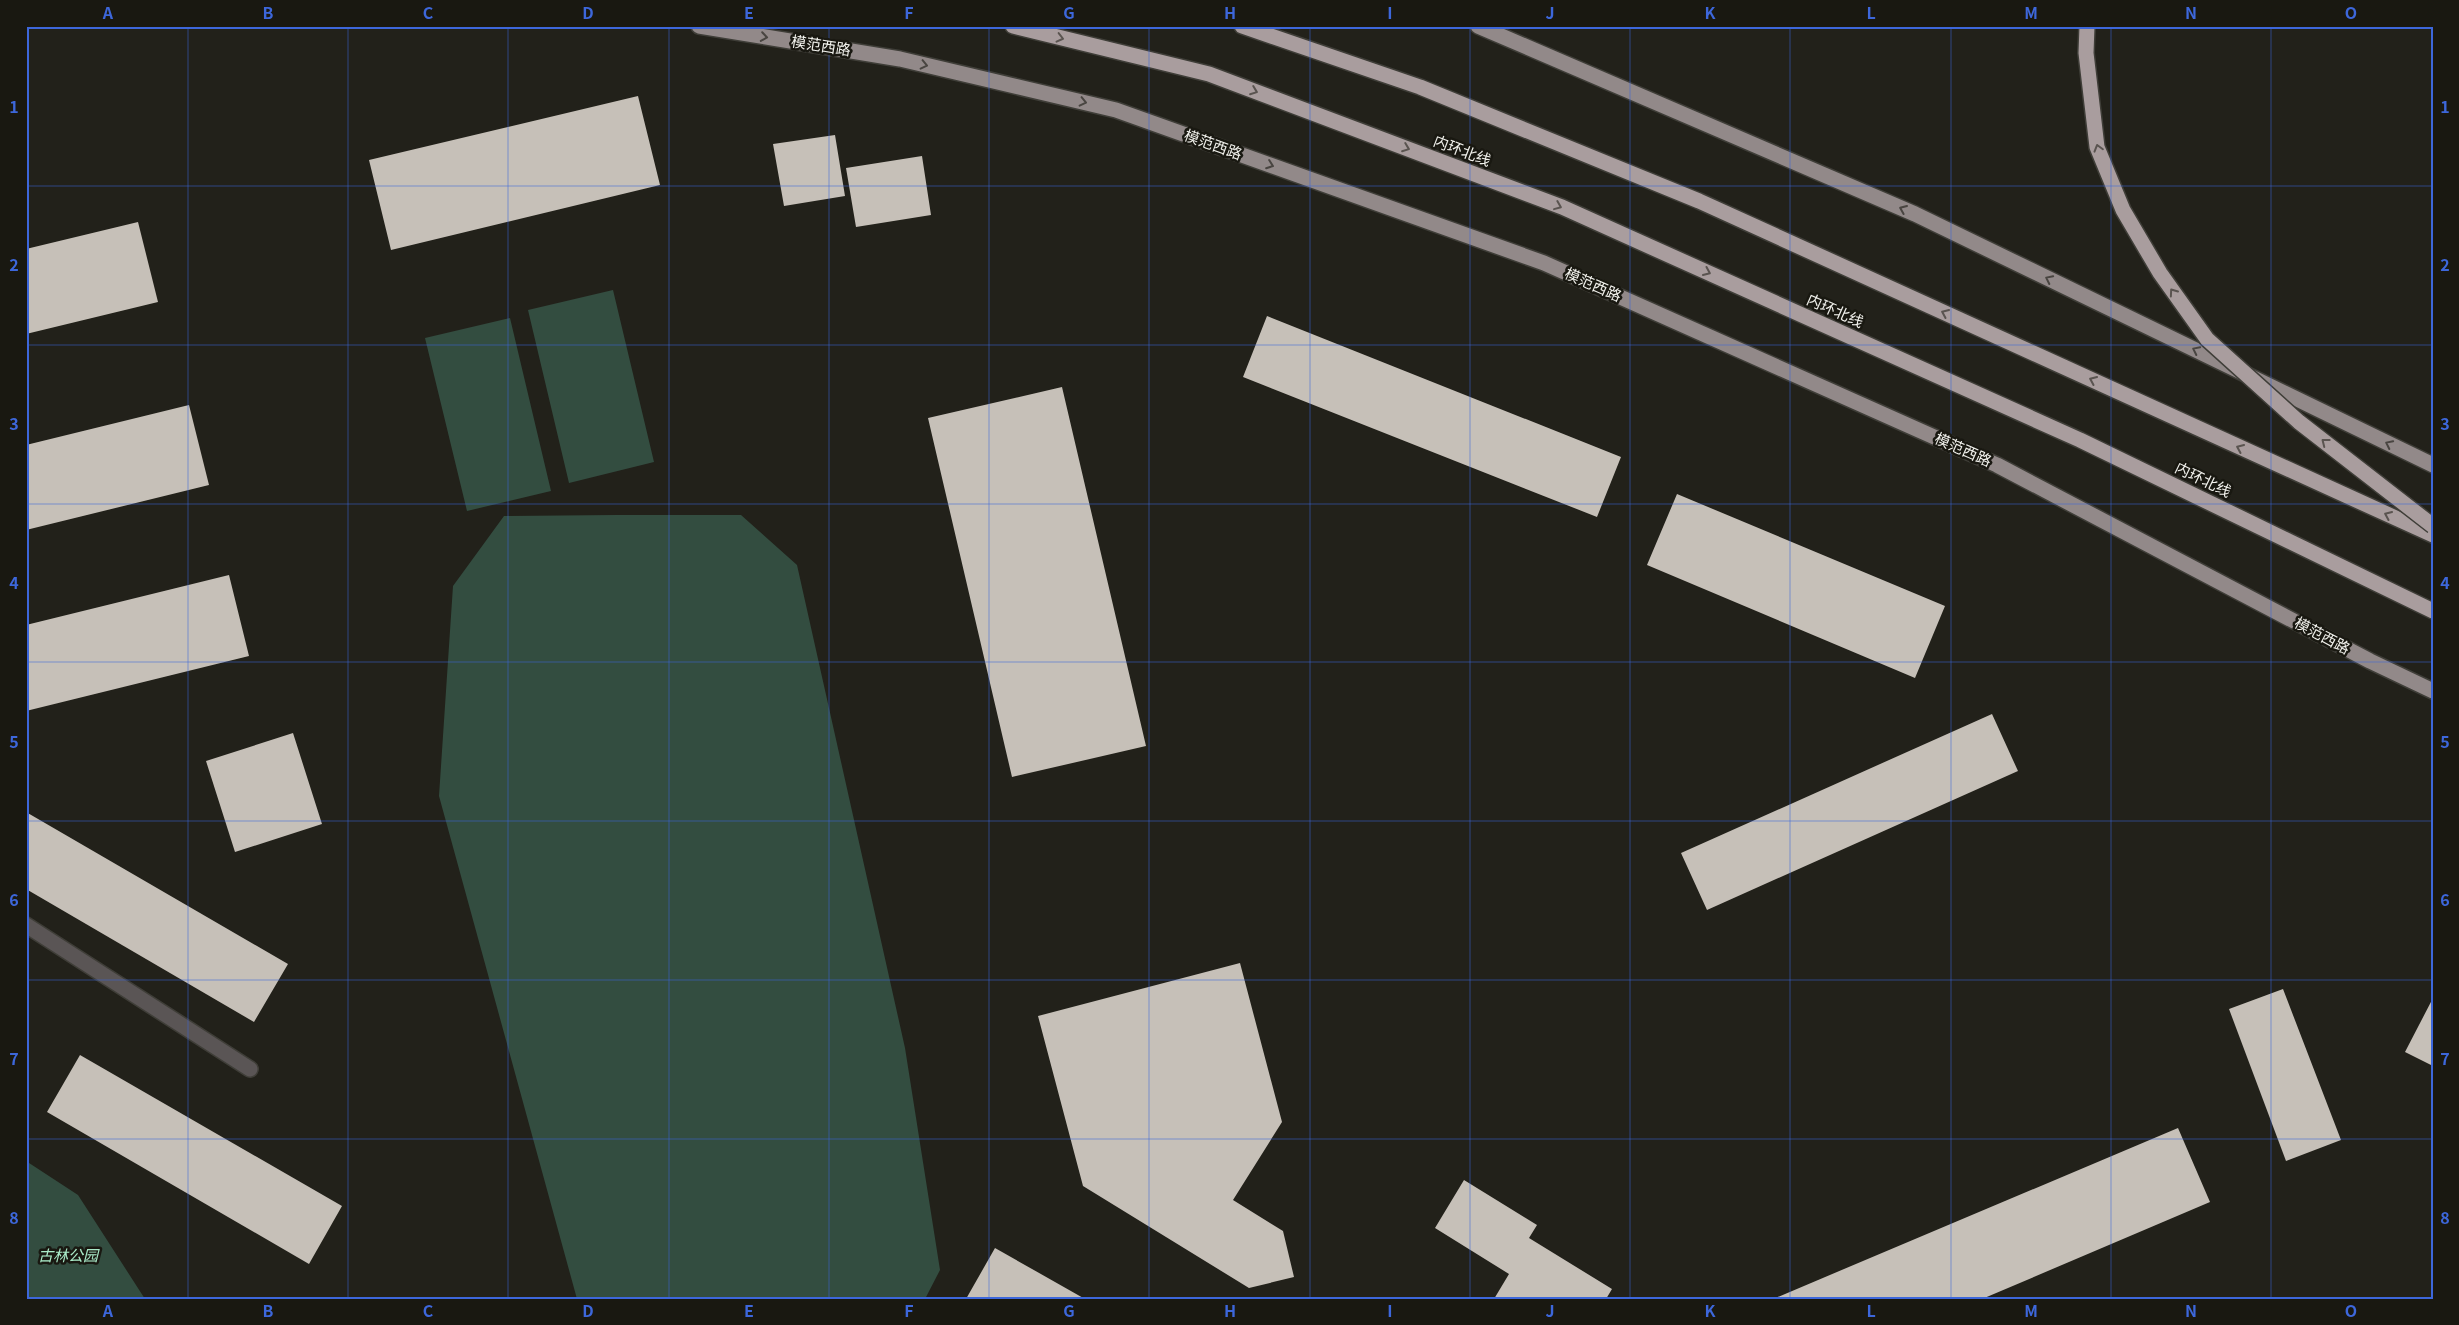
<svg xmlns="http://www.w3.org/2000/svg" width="2459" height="1325" viewBox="0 0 2459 1325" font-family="Georgia,'Noto Sans SC',serif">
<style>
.green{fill:#334d40}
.building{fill:#c6c0b8}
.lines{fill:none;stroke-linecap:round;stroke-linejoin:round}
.minor-casing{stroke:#3f3e38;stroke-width:18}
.major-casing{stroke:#3f3e38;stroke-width:18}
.highway-casing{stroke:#3f3e38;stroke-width:18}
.minor{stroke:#5a5555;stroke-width:15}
.major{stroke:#928989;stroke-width:15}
.highway{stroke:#a99d9e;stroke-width:15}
.highway-bridge-casing{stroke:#3f3e38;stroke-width:18;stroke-linecap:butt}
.highway-bridge{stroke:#a99d9e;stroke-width:15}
.oneway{stroke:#494541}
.oneway2{stroke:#5a5450}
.grid{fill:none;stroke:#3d67db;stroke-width:1;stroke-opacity:0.55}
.labels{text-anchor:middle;stroke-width:5;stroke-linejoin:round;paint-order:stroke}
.street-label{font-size:15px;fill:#f2f2ed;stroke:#191811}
.park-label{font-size:15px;font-style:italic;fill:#aaebc9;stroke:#191811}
.neatline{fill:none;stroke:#3d67db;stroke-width:2}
.grid-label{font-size:16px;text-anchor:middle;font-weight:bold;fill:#3d67db}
</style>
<rect width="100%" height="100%" fill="#22211a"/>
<path class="green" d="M613,290L654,462L569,483L528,310Z
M510,318L551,491L467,511L425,338Z
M615,515H741L797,565L905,1048L940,1270L925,1299H577L439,796L453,586L504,516Z
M26,1161L78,1195L145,1299H26Z"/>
<path class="building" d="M638,96L660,185L391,250L369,160Z
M835,135L845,196L784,206L773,144Z
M922,156L931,215L856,227L846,168Z
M138,222L158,302L26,334V249Z
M1267,316L1621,457L1597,517L1243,377Z
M1062,387L1146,746L1012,777L928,418Z
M189,405L209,485L26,530V445Z
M1677,494L1945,606L1915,678L1647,565Z
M229,575L249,656L26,711V625Z
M1992,714L2018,771L1707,910L1681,853Z
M293,733L322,824L235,852L206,761Z
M26,812L288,964L254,1022L26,889Z
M1240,963L1282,1122L1233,1200L1283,1231L1294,1277L1249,1288L1083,1186L1038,1016Z
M2283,989L2341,1140L2286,1161L2229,1009Z
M2433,998V1066L2405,1052Z
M80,1055L342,1206L309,1264L47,1112Z
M2178,1128L2210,1202L1982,1299H1773Z
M1464,1180L1537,1225L1529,1238L1612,1289L1606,1299H1494L1509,1274L1435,1228Z
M995,1248L1085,1299H966Z"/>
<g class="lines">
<g class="minor-casing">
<path id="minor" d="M26,925L250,1069"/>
</g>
<g class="major-casing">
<path id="major" d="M699,26L900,59L1116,110L1544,263L1997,465L2370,661L2433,691
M1478,26L1915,214L2433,465"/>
</g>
<g class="highway-casing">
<path id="highway" d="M1013,26L1209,74L1562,207L2080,440L2433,611
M1242,26L1420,87L1699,201L2433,535"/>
</g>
<use href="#minor" class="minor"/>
<use href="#major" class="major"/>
<use href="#highway" class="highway"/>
<g class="highway-bridge-casing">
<path id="highway-bridge" d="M2087,26L2086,53L2097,147L2123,210L2160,273L2207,339L2299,422L2433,526"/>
</g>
<use href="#highway-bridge" class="highway-bridge"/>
</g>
<defs><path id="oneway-chevron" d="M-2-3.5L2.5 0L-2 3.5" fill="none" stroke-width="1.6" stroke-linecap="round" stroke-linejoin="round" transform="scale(1.25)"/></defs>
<g class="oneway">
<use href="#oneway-chevron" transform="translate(764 37) rotate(9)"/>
<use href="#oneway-chevron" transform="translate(924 65) rotate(13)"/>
<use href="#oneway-chevron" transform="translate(1083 102) rotate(13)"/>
<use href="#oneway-chevron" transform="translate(1270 165) rotate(20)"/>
<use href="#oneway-chevron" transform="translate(1903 209) rotate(-157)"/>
<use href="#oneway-chevron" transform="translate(2049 279) rotate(-154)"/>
<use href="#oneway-chevron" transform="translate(2196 350) rotate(-154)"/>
<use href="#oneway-chevron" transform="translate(2389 444) rotate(-154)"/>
</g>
<g class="oneway2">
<use href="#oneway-chevron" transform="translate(1060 38) rotate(14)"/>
<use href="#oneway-chevron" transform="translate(1254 91) rotate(21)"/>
<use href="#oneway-chevron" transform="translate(1406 148) rotate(21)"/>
<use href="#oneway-chevron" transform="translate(2098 148) rotate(-106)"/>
<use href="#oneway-chevron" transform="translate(1558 206) rotate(22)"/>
<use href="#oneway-chevron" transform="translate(1707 272) rotate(24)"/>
<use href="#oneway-chevron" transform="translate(2173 292) rotate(-125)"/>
<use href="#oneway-chevron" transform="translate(1945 313) rotate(-156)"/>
<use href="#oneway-chevron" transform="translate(2093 380) rotate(-156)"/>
<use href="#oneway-chevron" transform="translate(2325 442) rotate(-142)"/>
<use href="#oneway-chevron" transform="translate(2240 448) rotate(-156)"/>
<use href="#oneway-chevron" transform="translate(2388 515) rotate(-156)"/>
</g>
<path class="grid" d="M188,26V1299M348,26V1299M508,26V1299M669,26V1299M829,26V1299M989,26V1299M1149,26V1299M1310,26V1299M1470,26V1299M1630,26V1299M1790,26V1299M1951,26V1299M2111,26V1299M2271,26V1299M26,186H2433M26,345H2433M26,504H2433M26,662H2433M26,821H2433M26,980H2433M26,1139H2433"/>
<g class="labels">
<g class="street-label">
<text transform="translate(821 46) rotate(9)" y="5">模范西路</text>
<text transform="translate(1213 145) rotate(20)" y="5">模范西路</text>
<text transform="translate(1462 151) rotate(21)" y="5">内环北线</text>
<text transform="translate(1593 285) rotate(24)" y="5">模范西路</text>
<text transform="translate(1835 311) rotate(24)" y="5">内环北线</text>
<text transform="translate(1963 450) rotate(24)" y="5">模范西路</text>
<text transform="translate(2203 480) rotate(26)" y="5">内环北线</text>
<text transform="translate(2322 636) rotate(28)" y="5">模范西路</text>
</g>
<g class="park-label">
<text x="68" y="1261">古林公园</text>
</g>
</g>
<rect width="2459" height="1325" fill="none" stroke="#191811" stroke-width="55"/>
<rect x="28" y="28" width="2404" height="1270" class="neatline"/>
<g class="grid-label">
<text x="108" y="19">A</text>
<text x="268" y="19">B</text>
<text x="428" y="19">C</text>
<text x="588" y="19">D</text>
<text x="749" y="19">E</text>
<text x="909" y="19">F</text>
<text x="1069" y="19">G</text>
<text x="1230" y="19">H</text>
<text x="1390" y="19">I</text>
<text x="1550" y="19">J</text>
<text x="1710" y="19">K</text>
<text x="1871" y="19">L</text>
<text x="2031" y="19">M</text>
<text x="2191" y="19">N</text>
<text x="2351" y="19">O</text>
<text x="14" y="113">1</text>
<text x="2445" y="113">1</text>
<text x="14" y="271">2</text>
<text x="2445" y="271">2</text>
<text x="14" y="430">3</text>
<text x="2445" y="430">3</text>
<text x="14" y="589">4</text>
<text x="2445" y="589">4</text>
<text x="14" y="748">5</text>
<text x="2445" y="748">5</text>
<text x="14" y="906">6</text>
<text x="2445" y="906">6</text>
<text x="14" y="1065">7</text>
<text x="2445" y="1065">7</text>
<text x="14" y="1224">8</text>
<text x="2445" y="1224">8</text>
<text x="108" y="1317">A</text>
<text x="268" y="1317">B</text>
<text x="428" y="1317">C</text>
<text x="588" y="1317">D</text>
<text x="749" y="1317">E</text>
<text x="909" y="1317">F</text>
<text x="1069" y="1317">G</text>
<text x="1230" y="1317">H</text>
<text x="1390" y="1317">I</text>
<text x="1550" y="1317">J</text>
<text x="1710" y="1317">K</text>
<text x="1871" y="1317">L</text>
<text x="2031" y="1317">M</text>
<text x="2191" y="1317">N</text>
<text x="2351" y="1317">O</text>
</g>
</svg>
